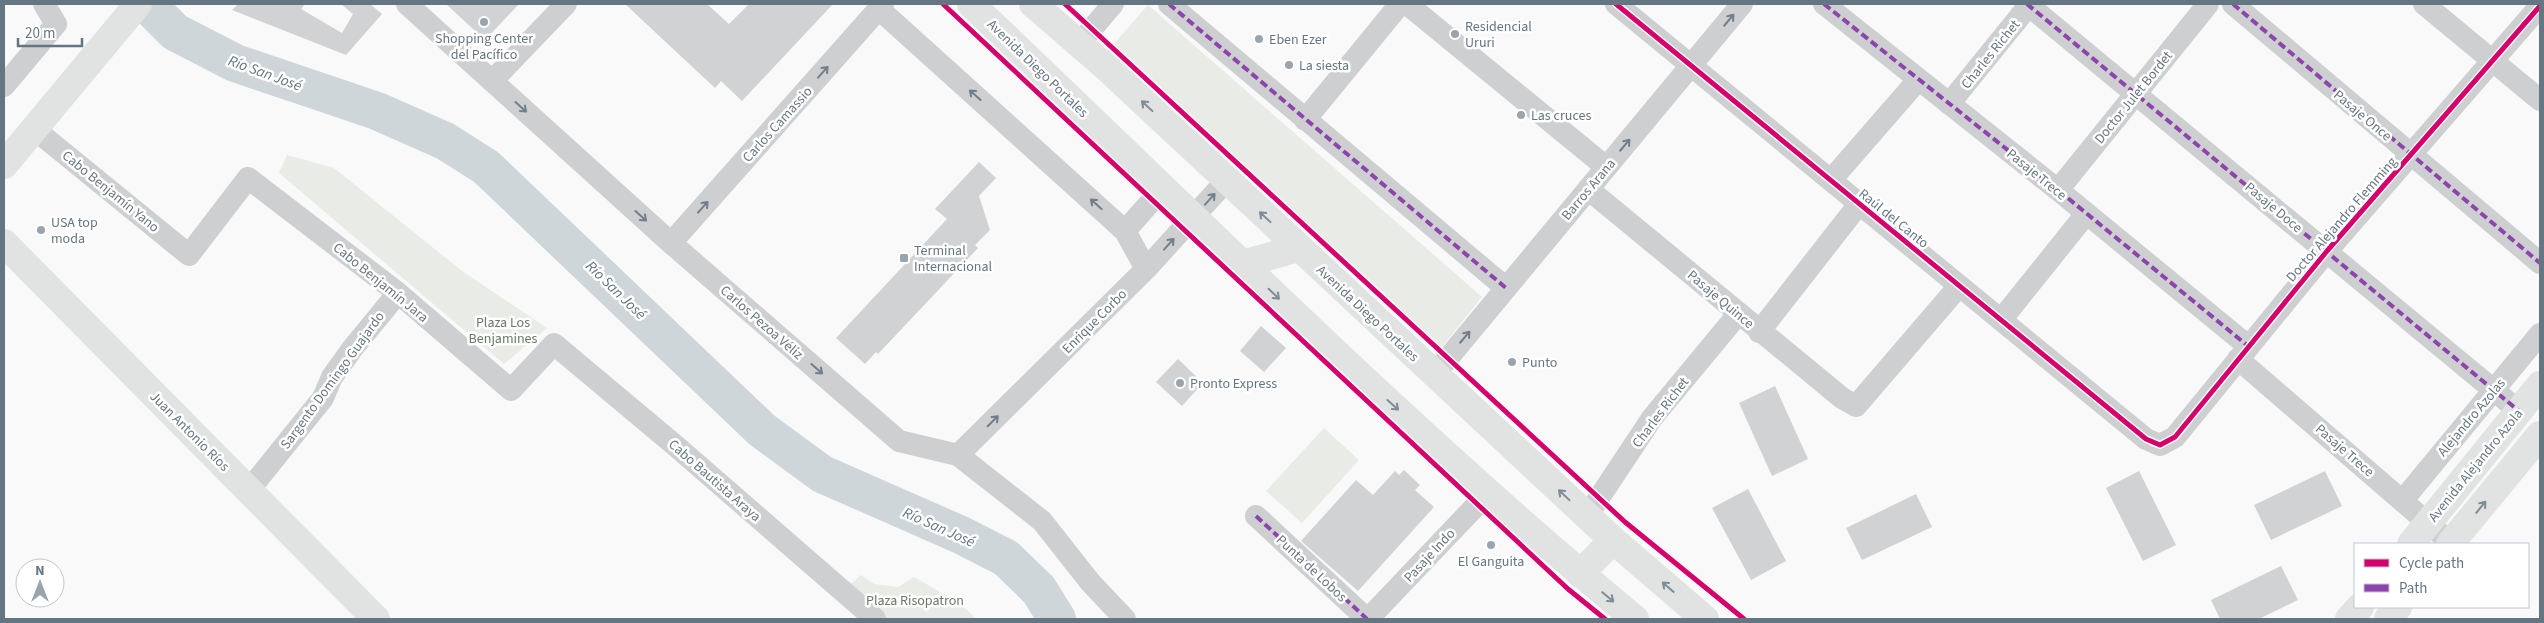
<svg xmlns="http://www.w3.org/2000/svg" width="2544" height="623" viewBox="0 0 2544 623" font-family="'Source Sans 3',sans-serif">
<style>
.green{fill:#e8ebe6}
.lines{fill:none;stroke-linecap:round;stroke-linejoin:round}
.river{stroke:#ced6d9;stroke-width:38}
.building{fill:#d0d2d3}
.minor{stroke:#cecfd0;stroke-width:22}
.major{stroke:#e1e2e2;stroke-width:28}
.quiet{stroke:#8e44ad;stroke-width:4;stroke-dasharray:8 4;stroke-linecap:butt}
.cycleway-casing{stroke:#fff;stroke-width:8}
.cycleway{stroke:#d6006c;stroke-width:5}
.oneway{stroke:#707f8b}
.oneway2{stroke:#7e8c96}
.poi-dot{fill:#99a4ac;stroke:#fff;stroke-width:2}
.labels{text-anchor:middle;stroke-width:5;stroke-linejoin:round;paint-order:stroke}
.poi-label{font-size:14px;fill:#657683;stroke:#fff;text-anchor:start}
.street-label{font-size:14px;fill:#657683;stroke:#fff}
.park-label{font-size:14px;fill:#687a64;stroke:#fff}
.water-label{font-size:15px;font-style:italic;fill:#60757c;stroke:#fff}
</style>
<rect width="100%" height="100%" fill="#f9f9f9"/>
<path class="green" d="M1148,5L1482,297L1437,353L1111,47Z
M287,155L334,168L462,271L547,328L504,364L279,173Z
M1324,428L1359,460L1302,523L1266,491Z
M861,575L874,584L898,587L914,577L961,604L976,619H875L843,591Z"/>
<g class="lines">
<path class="river" d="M147,4L175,32L235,63L377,111L445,141L486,167L762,430L822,474L961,535L1006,558L1039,590L1057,619"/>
</g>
<path class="building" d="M238,4H305L301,9L342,33L353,14L341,4H370L382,14L346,55L232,10Z
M446,4H519L485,40Z
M625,4H707L729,24L749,4H833L742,101L721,81L715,88Z
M979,162L996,178L979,196L990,230L975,245L978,248L878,354L876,352L865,364L836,338L947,219L935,209Z
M1261,326L1286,348L1264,372L1240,351Z
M1178,359L1203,383L1182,406L1156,382Z
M1775,386L1808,459L1772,476L1739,403Z
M1404,470L1420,485L1415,490L1434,507L1358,591L1301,541L1356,480L1373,495L1395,471L1399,475Z
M2139,471L2176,545L2143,561L2106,488Z
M2325,471L2342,506L2271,540L2254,505Z
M1748,489L1786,561L1751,580L1712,508Z
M1916,494L1932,527L1862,560L1846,528Z
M2281,566L2298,600L2259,619H2220L2211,600Z"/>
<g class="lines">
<path class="minor" d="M407,4L671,243L899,441L958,455L1042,521L1090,582L1125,619
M1169,4L1506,288
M1407,4L1606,167
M1616,4L2146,439L2160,445L2175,437L2327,251L2540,6
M1824,4L2058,190L2248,346
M2027,4L2519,411
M2233,4L2540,263
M2424,4L2540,100
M879,9L1125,231L1146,269
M1079,44L1113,4
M492,81L566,4
M4,86L56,24L44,4
M1949,104L2030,4
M1305,120L1400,4
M33,128L189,255L248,178L398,293L511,390L554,344L677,447L875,619
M1831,180L1918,80
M1588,189L1842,398L1856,406L1959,286
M2058,190L2208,4
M1125,231L1163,188
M671,243L883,4
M2001,320L2086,214
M1759,332L1859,204
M2238,359L2451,543
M1434,375L1742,4
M958,455L1146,269L1226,181
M249,490L323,398L332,377L352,349L398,293
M2403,500L2540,334
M1256,516L1367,619
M1587,516L1652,418L1739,313
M1368,619L1489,492"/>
<path class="major" d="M971,4C1190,211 1403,427 1635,619
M1033,4L1107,68L1613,540L1705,619
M4,165L138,4
M4,243L376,619
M1243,264L1298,248
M2411,544L2540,385
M2450,544L2540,435
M1580,574L1613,540
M2349,619L2360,607
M2388,619L2398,607"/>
<path class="quiet" d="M1169,4L1506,288
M1824,4L2058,190L2248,346
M2027,4L2519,411
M2233,4L2540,263
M1256,516L1367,619"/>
<g class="cycleway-casing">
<path id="cycleway" d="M943,4L1568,589L1605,619
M1065,4L1625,522L1744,619
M1616,4L2146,439L2160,445L2175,437L2327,251L2540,6"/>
</g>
<use href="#cycleway" class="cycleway"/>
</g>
<defs><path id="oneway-shaft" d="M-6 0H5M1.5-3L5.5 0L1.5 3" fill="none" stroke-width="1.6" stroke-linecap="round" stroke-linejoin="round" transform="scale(1.25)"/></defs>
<g class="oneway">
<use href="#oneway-shaft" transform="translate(1729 20) rotate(-50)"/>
<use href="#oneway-shaft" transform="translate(823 72) rotate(-48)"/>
<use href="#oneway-shaft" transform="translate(975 95) rotate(-138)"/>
<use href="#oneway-shaft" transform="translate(521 107) rotate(42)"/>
<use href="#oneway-shaft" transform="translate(1625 145) rotate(-50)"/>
<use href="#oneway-shaft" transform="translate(1210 199) rotate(-48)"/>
<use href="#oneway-shaft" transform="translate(1096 204) rotate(-138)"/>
<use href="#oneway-shaft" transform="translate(703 207) rotate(-48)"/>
<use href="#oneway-shaft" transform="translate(641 216) rotate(42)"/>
<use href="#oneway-shaft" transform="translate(1169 244) rotate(-48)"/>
<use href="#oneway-shaft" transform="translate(1465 337) rotate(-50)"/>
<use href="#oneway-shaft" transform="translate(817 369) rotate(41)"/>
<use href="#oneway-shaft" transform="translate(993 421) rotate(-45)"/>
</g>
<g class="oneway2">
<use href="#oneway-shaft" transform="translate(1147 106) rotate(-137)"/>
<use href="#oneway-shaft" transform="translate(1265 217) rotate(-137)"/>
<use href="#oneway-shaft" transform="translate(1274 294) rotate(44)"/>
<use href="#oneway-shaft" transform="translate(1393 405) rotate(42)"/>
<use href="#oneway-shaft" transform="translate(1564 495) rotate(-137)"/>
<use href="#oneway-shaft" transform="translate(2481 507) rotate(-51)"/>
<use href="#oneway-shaft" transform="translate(1668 587) rotate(-139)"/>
<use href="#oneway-shaft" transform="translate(1608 597) rotate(40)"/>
</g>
<g class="poi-dot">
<circle cx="484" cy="22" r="5"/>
<circle cx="1455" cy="34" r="5"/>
<circle cx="1259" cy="39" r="5"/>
<circle cx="1289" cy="65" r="5"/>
<circle cx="1521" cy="115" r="5"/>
<circle cx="41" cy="230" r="5"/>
<rect x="899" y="253" width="10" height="10" rx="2.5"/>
<circle cx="1512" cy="362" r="5"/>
<circle cx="1180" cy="383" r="5"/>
<circle cx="1491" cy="545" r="5"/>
</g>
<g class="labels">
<g class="poi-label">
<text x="1465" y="31">Residencial<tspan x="1465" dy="16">Ururi</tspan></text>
<text x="484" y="43" text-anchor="middle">Shopping Center<tspan x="484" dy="16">del Pacífico</tspan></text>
<text x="1269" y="44">Eben Ezer</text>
<text x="1299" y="70">La siesta</text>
<text x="1531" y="120">Las cruces</text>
<text x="51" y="227">USA top<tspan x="51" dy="16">moda</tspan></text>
<text x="914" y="255">Terminal<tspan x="914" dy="16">Internacional</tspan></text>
<text x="1522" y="367">Punto</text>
<text x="1190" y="388">Pronto Express</text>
<text x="1491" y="566" text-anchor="middle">El Ganguita</text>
</g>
<g class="street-label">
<text transform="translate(1990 54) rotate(-51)" y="5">Charles Richet</text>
<text transform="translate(1038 68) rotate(44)" y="5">Avenida Diego Portales</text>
<text transform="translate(2133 97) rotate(-51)" y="5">Doctor Julet Bordet</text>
<text transform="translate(2363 115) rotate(40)" y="5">Pasaje Once</text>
<text transform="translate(777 124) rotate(-48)" y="5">Carlos Camassio</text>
<text transform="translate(2037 174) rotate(39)" y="5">Pasaje Trece</text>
<text transform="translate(1588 189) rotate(-50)" y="5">Barros Arana</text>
<text transform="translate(111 191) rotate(39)" y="5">Cabo Benjamín Yano</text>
<text transform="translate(2274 207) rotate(40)" y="5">Pasaje Doce</text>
<text transform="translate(1894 218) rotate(39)" y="5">Raúl del Canto</text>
<text transform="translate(2341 219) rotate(-49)" y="5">Doctor Alejandro Flemming</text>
<text transform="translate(381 282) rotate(39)" y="5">Cabo Benjamín Jara</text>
<text transform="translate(1721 299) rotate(40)" y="5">Pasaje Quince</text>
<text transform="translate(1368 313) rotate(43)" y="5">Avenida Diego Portales</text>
<text transform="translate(1094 321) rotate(-45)" y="5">Enrique Corbo</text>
<text transform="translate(762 322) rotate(41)" y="5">Carlos Pezoa Véliz</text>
<text transform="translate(332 380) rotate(-54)" y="5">Sargento Domingo Guajardo</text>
<text transform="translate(1660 412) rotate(-53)" y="5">Charles Richet</text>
<text transform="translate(2471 417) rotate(-50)" y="5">Alejandro Azolas</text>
<text transform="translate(190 431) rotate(45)" y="5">Juan Antonio Ríos</text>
<text transform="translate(2345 450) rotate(41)" y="5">Pasaje Trece</text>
<text transform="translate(2475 465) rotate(-51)" y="5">Avenida Alejandro Azola</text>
<text transform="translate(715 480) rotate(41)" y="5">Cabo Bautista Araya</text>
<text transform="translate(1429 555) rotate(-47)" y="5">Pasaje Indo</text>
<text transform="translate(1312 568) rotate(43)" y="5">Punta de Lobos</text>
</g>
<g class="park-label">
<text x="503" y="327">Plaza Los<tspan x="503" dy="16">Benjamines</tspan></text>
<text x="915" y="605">Plaza Risopatron</text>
</g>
<g class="water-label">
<text transform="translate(265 73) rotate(20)" y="5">Río San José</text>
<text transform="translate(616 290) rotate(44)" y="5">Río San José</text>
<text transform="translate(939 527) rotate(24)" y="5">Río San José</text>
</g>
</g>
<rect width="2544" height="623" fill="none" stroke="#657683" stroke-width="10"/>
<rect x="2354" y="543" width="175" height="65" fill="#ffffff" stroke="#c1c8cd"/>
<rect x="2364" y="559" width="25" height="8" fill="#d6006c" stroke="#c1c8cd"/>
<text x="2399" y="568" font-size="15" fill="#657683">Cycle path</text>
<rect x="2364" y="584" width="25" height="8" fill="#8e44ad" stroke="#c1c8cd"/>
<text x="2399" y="593" font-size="15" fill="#657683">Path</text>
<g transform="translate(40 583)"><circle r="24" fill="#ffffff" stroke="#c1c8cd"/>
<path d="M0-4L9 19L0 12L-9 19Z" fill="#99a4ac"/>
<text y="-8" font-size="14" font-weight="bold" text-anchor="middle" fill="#657683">N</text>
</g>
<path d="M18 38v8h64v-8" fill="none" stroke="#657683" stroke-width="2.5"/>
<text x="25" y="38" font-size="15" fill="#657683" stroke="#ffffff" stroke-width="4" paint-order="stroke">20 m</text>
</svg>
